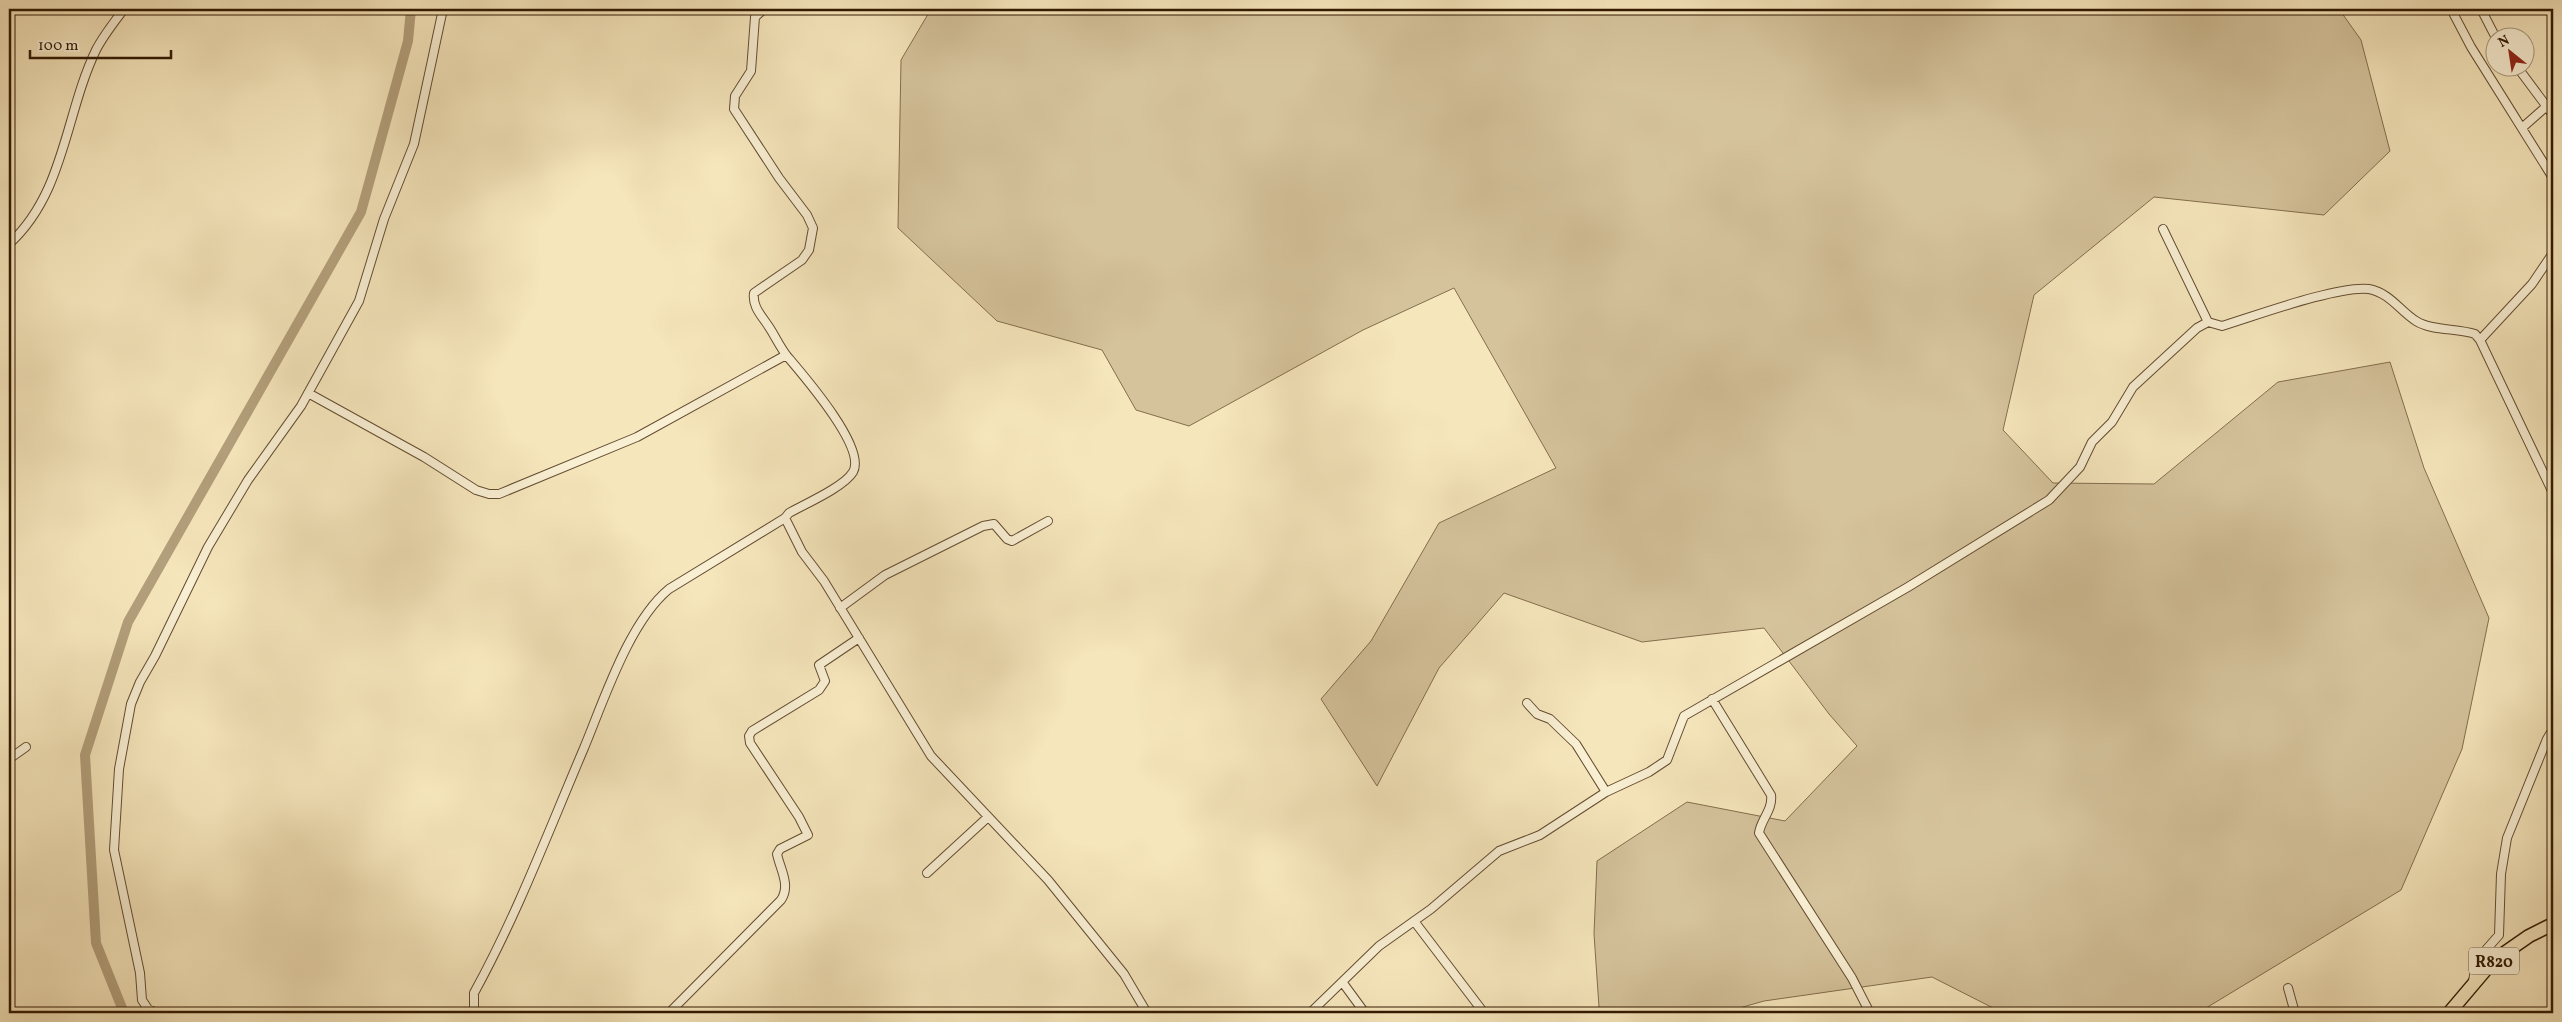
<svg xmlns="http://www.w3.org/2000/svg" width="2562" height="1022" viewBox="0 0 2562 1022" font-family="Vollkorn,serif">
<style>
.green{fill:#d5c39c;stroke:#846e4e}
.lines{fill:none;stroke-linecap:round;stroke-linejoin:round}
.canal{stroke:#b3a07c;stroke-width:10}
.minor-casing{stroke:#634c30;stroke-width:10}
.primary-casing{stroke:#321901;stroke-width:15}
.minor{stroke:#f9efd3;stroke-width:8}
.primary{stroke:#f6e6bc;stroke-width:12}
.labels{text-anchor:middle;stroke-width:4;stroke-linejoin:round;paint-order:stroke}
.shield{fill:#f9efd3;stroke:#6e5940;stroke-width:1}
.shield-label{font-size:16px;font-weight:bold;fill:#321901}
</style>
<rect width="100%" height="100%" fill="#f6e6bc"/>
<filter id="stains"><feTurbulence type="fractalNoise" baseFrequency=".004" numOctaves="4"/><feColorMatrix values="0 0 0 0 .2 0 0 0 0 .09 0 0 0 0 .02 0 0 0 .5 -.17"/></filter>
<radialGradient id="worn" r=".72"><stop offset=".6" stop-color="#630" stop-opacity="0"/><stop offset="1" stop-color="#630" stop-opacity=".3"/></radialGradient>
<path class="green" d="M931,9H2339L2361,40L2390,151L2324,215L2154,197L2034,295L2003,430L2053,483L2154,484L2278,382L2390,362L2424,468L2489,618L2462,749L2401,890L2206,1008L2170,1013H2003L1932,977L1764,1001L1722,1013H1609L1599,1007L1594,934L1597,861L1687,802L1785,821L1857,746L1829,714L1764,628L1642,642L1504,593L1439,668L1377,786L1321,699L1371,641L1439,523L1556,468L1454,288L1363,330L1189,426L1136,410L1102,350L997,321L898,228L901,60Z"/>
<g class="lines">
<path class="canal" d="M124,1013L96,943L85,755L128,622L361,212L408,41L411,9"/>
<g class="minor-casing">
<path id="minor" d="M764,9L755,17L751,71L735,96L734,109L779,178L807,215L813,228L809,250L802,260L754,293C752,307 762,316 769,327C775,336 780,347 787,356C803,375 867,448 853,472C844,487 805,504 789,513L785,518L802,552L824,581L931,756L1048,880L1124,974L1147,1013
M2451,9L2471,47L2553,178
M2481,9L2496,38
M2518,68L2553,115
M2523,127L2548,105
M2163,229L2208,322
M9,244C65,193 65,114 96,50C103,36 115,21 124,9
M2480,340L2532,284L2553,253
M308,393L424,457L476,490L489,494H499L637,437L786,355
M840,608L885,575L983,526L994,524L1007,539L1012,541L1048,521
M1712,699L1771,795C1773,810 1761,819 1759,833L1852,978L1870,1013
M1527,703L1537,714L1550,719L1576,744L1606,792
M9,759L26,747
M927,873L988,817
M1414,921L1484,1013
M2473,981L2477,960L2499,935L2501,874L2507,838L2547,739L2553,729
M1343,983L1365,1013
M2288,988L2295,1013
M157,1013L148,1009L142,1000L140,973L114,850L119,769L131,704L140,682L155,656L208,547L248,480L301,406L359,301L384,219L414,144L443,9
M474,1013V993C517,915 549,830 584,748C604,700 629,622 669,589L785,518
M669,1013L781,900C791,885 780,869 777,854L780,849L808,835L799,817L750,743L749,736L752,731L819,690L825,681L819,665L859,638
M1310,1013L1379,946L1431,909L1499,851L1540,835L1606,792L1649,772L1667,760L1684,716L1908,587L2049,500L2080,467L2092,442L2112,422L2133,387L2197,328L2208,322L2222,326C2255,316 2339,285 2369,289C2390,293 2400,311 2416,321C2432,331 2457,328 2475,334L2480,340L2553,493"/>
</g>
<g class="primary-casing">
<path id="primary" d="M2449,1013L2493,961L2529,936L2553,924"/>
</g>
<use href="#minor" class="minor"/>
<use href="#primary" class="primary"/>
</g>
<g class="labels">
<rect class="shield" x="2469" y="947.5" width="50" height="27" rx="4"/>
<g class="shield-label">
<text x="2494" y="967">R820</text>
</g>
</g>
<rect width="2562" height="1022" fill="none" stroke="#f6e6bc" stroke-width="30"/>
<rect x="10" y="10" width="2542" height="1002" fill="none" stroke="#321901" stroke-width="2.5"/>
<rect x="15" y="15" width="2532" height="992" fill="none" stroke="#321901"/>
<g transform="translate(2510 52) rotate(330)"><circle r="24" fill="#f9efd3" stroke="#a9997f"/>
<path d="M0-4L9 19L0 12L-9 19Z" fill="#8f2418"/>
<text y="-8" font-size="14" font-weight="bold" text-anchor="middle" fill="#321901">N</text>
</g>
<path d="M30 50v8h141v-8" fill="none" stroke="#321901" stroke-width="2.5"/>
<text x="38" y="50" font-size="15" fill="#321901" stroke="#f9efd3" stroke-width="4" paint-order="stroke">100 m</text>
<rect width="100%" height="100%" filter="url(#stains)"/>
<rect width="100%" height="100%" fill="url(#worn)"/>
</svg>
